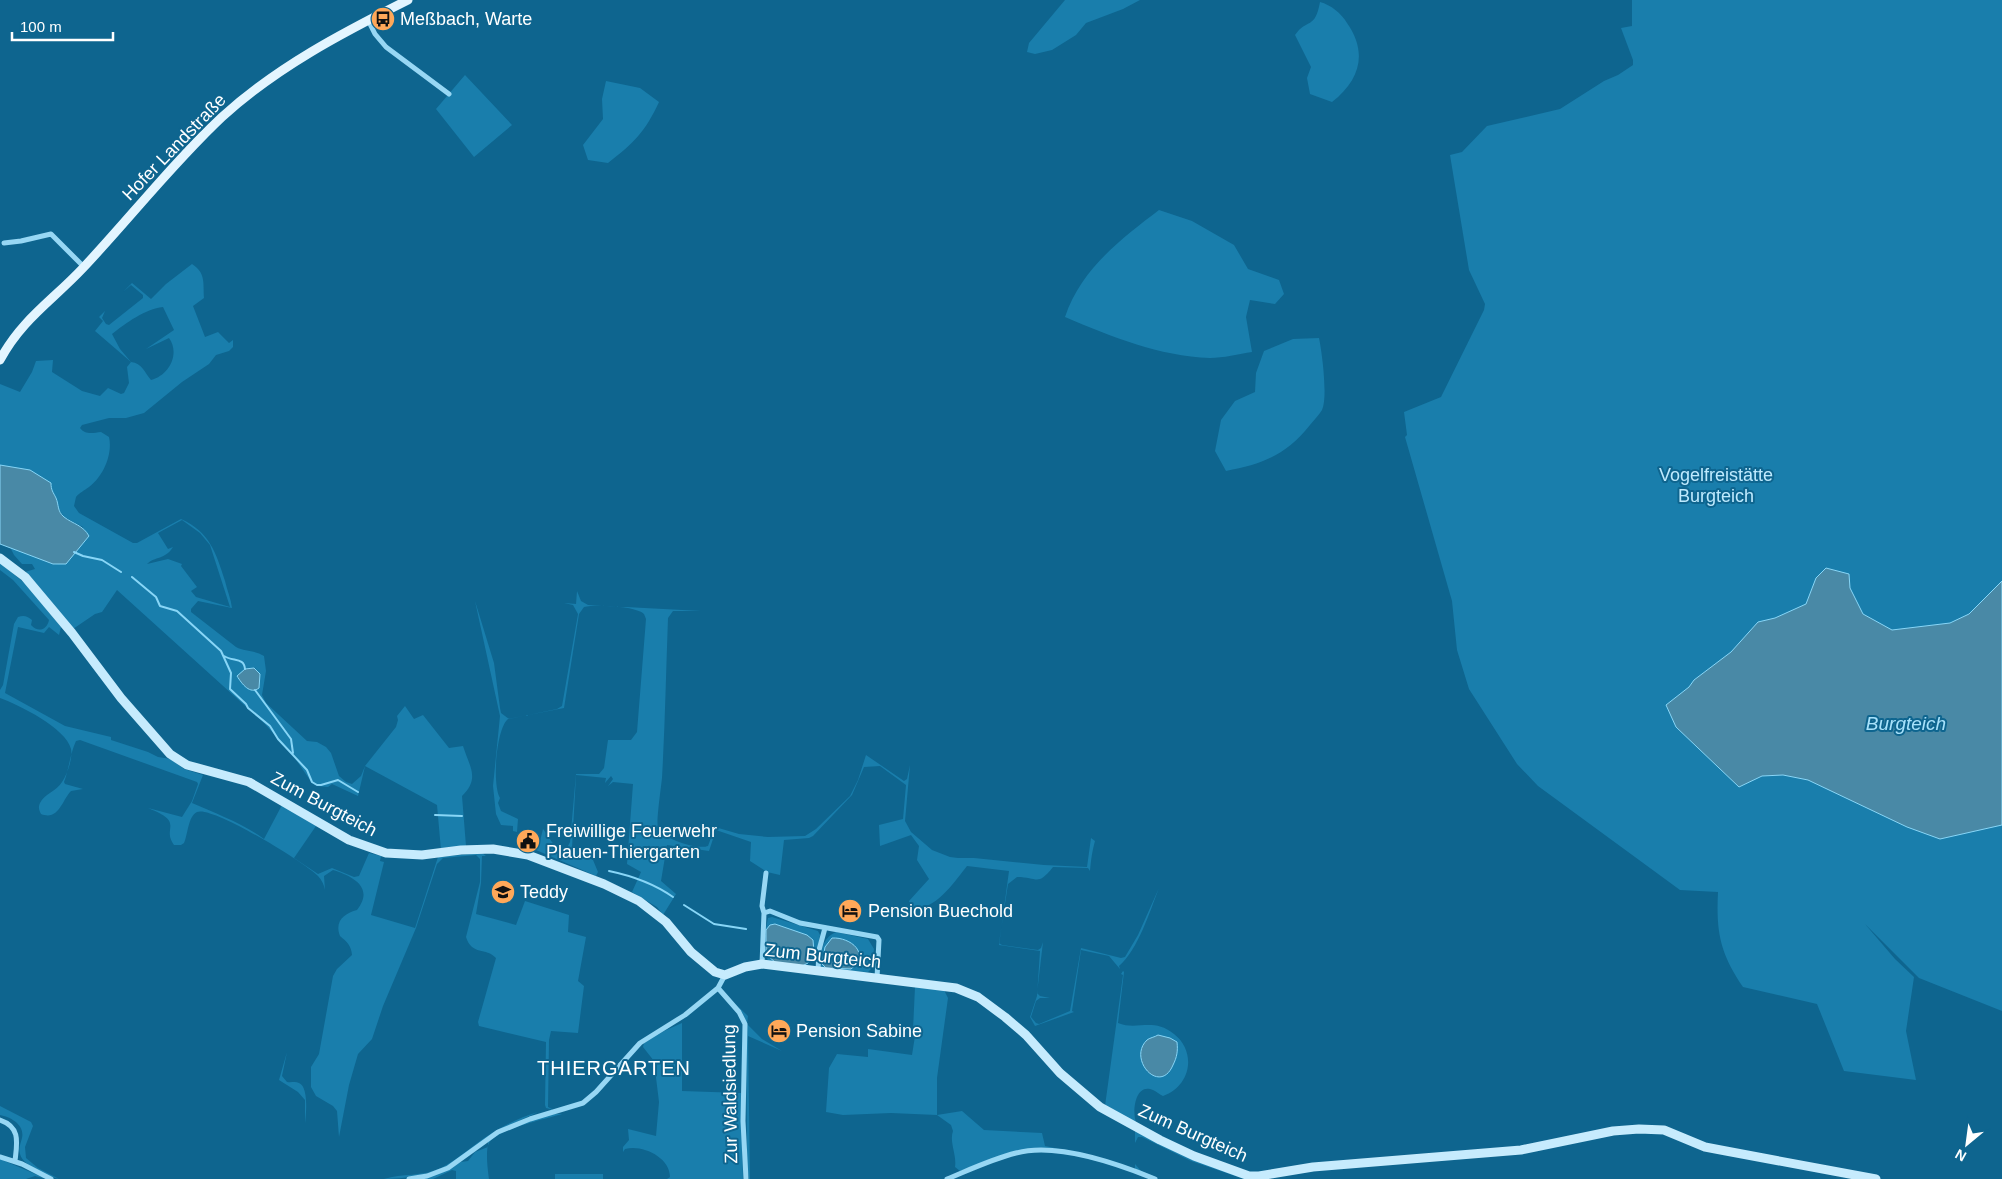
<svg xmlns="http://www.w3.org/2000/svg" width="2002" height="1179" viewBox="0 0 2002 1179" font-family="Helvetica,sans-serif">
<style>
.green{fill:#197eac;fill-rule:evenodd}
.water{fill:#4989a6;stroke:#88d6f7}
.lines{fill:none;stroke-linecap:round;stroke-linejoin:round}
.stream{stroke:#88d6f7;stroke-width:2}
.street{stroke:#97d7f4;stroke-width:5}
.secondary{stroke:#c6ebfd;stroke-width:9}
.primary{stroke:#e3f5ff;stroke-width:9}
.labels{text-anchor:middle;stroke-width:4;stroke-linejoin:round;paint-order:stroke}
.poi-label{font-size:18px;fill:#fff;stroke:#0e658f;text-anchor:start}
.street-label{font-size:18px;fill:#fff;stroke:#0e658f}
.park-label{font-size:18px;fill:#beeafe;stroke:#0e658f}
.water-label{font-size:19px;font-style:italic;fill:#a8e2fb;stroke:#0e658f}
.quarter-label{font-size:20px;letter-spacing:1px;fill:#fff;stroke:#0e658f}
</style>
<rect width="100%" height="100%" fill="#0e658f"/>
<path class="green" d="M1065,0H1140L1123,9L1086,23L1076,35L1052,50L1035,54L1027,52L1029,43Z
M1632,0H2002V1011L1919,978L1865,924L1895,959L1914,977L1906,1031L1916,1080L1844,1071L1817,1004L1743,987C1720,953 1716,932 1718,892L1680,890L1538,786L1517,764L1469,689L1457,650L1452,601L1405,437L1407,435L1404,412L1441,397L1484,310L1485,304L1469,270L1450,155L1462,152L1487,126L1560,109L1604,81L1618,75L1633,65V60L1621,28L1632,26Z
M1320,2C1331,5 1341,13 1347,23C1368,53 1360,80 1332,102L1310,94L1307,78L1311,67L1295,35C1307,18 1315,30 1320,2Z
M465,75L512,125L474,157L436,109Z
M606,81L640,88L659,102C645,132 634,143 608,163L588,160L583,145L603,119L602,99Z
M1159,210L1192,221L1234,245L1248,269L1279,280L1284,294L1275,304L1250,300L1246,317L1252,352C1239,354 1223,358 1210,358C1159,356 1112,337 1065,317C1081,269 1121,239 1159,210Z
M192,264C206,273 203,283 204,298L193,306L205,337L218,332L229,343L233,340V347L229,351L216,355L209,364L182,382L144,413L126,418H109L82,425L80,428C85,435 93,433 101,432L109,437C113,454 103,477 89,487C84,491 80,492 76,497L74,506L79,513L133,543H137L181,519C210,532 216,553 225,581C227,590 231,599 232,608L198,601L191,609V612L236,647C245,652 255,650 264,656L266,671L262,695L266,703L307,741L317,742L326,747L331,753L339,776L346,782L352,784L361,776L365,766L396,727L398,720L397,716L405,706L414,719L423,715L449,748L463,746C470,768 480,778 462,796L466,846L441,850L437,805L365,766L358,796L332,784L328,787L317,786L312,783L292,754L264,723L117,590L102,612L95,614L73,629L25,572L35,569L32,564H22L14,555L10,547L53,564C70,566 75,551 85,540L83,527L64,517L57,506L56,497L51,491L30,470L0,465V384L20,392L32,372L36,361L53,360L52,372L82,391L100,396L108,388L121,394L124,393L129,383L127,367L131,362L95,331L103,321L99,317L105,311L102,318L106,324L109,325L143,298V295L131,285L123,292L132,283L151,299L166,284ZM163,307L174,330L146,349L169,338C180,353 170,375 151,380C145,373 142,363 131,362L120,349L112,334C126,323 145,309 163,307ZM182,520L200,533L210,545L230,607L196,597L191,591L197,587L181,566L182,564L168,559L147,564C155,556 165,560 173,547L168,549L158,533ZM255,668L260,674L259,688L245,669Z
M1319,338C1322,352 1328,397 1322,410C1319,415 1314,420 1310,425C1286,455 1263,464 1226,471L1215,451L1221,420L1235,401L1255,392L1256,373L1264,351L1293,339Z
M0,563L27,585L61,627L59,635L49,627L44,633L18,627L5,693L65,726L111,737V740L148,752L158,757L171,759L184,769L203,775L192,803C217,814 242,823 264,839L282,805L316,826L294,858L318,874L332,868L354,877L359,876L369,853L381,856L380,861L384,862L371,915L415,928L438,857L482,853L486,856H482L481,883L476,914L516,925L525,901L569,915L568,932L586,937L578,981L584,986L578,1033L551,1031L549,1040L548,1107L554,1110L546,1108L545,1105L546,1042L479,1026L478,1022L496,958C486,947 472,956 466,937L480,882V859L476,855L443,858L437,864L416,928L383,1006L372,1039L358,1054L349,1085L339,1137L337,1111L333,1106L316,1096L311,1087V1067L319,1054L333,976L337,969L352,955C351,945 347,942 340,936C334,921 345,913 357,910C375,887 352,876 333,870L324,876L325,890C324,885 322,880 318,876C305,863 212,805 197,812C188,816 188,835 184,843L181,845H174C161,827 186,823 148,808L182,817L192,801L198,784L197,782L80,740L76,741C70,754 69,769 64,782L65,784L83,789L71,791C62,800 59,821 41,814C39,810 38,807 40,803C44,794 57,791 62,782C67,775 73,758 71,749C66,728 19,705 0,698V690L3,685L14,624L18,617C24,615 27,616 32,620L31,625C38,633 47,630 49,620L13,580L0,570Z
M577,591L581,601L588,605L701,611H673L668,618C666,672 665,725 662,778C661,788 656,822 658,827C661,839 698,850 708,846L715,827L739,834L768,837L805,836L816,829L850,796L858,780L866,755L904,781L907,779L910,765L905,821L911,832L932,850L950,857L958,858H974L1044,865L1087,867L1091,838L1095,841C1092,852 1091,860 1090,871L1088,868L1053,867C1037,887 1038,877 1017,877L1008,884L999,943L1002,945L1038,950L1041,948L1043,942L1037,993L1040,996L1050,998H1040L1036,1001L1031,1017L1036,1023L1039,1024L1070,1011L1081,948L1121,958L1125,957L1138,935L1159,888C1150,911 1138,950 1119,966L1120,969L1109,956L1081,950L1072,1011L1074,1012L1035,1026L1030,1017L1037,996L1040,951L999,945L1009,871L967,866C955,881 932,916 910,906L909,901L929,879L917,860L919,846L911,835L880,846L879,825L903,819L906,785L880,766L864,767L852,795L813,836L809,838L784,840L780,875L767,872L750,861L751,842L716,830L709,851L667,845L661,881L676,894L663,915L657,907L632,892L641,872L627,864L633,784L613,782L608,786L613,779L611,776L605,783L606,778L576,775L572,848L593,860L598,872L596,876L536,850L538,849L543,829C551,838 553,852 568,846L570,842L576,774H599L604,768L608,740H631L637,732L646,619L644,614C637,606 595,604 584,607L579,614L564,708L508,719C496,729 492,785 500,798L498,803L501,811L518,819L517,832L513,831V826L501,825L496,814L493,786L500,716L475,601L494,663L500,708L501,713L509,719L557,709L562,706L578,614L573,605L564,603L576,604Z
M772,917L818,931L820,935C818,947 818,959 805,965L768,961L764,948L765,935H766L765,949L807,935L775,924L765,933L768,918Z
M836,932L868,939L874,949L871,969L868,972L824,970L821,966C819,953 823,937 836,932Z
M1123,971L1124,972L1118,1023C1137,1031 1153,1017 1174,1034C1197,1052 1191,1086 1163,1096C1160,1095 1156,1091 1153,1090C1135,1082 1132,1112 1136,1122L1134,1124L1105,1106L1123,975L1121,974Z
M915,987L944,990L948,998L937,1078V1115L962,1111L984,1130L1042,1133L1045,1146L1084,1154L1135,1169V1164L1141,1171L1161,1179L1133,1170L1045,1148L1016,1152L960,1171L955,1167C957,1155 949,1142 953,1131L951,1125L937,1115L891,1113L843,1115L826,1112L829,1068L837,1054L868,1057V1049L912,1055L915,1036L913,1030Z
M723,992L748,1016L747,1024L762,1039L782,1051L748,1036L750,1179H749L747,1166L746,1023C744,1010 732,1001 723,992Z
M682,1023V1091L741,1093L743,1179H667L670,1177C670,1157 642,1144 625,1149L623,1152V1147L629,1140L628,1129L656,1136L659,1102L654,1061L643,1047L644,1043L664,1031Z
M287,1052L282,1076L287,1082C291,1083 295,1081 299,1083C309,1087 306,1115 305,1124V1100L298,1092L279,1080Z
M0,1106L31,1122L33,1126L25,1147L26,1158L38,1168L59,1179C47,1176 23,1166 20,1154C18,1148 21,1143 22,1138C25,1125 11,1117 0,1115Z
M538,1112L512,1124L447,1166C427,1175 405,1179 384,1179C402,1173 422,1177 441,1168C459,1159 474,1144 492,1133C506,1124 522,1117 538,1112Z
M554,1114H562C546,1119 497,1129 489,1143C485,1150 488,1171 489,1179H456V1171L452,1170L433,1179H422L461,1162L468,1161L475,1152L488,1147V1142C504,1126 532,1120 554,1114Z
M1135,1131L1244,1178V1179L1191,1161L1142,1137H1138L1135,1143Z
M0,1159L47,1179L35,1176L26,1179H0Z
M555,1174H603V1179H555Z"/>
<path class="water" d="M0,465L30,470L51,483C51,490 53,492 56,498C59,505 57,511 64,517C73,524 83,525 89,536L66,564H53L0,544Z
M1826,568L1849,574L1850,588L1863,614L1892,630L1950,623L1969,614L2002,581V825L1940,839L1907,827L1808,780L1783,775L1762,776L1739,787L1676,727L1666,705L1689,687L1694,680L1731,652L1758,622L1775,618L1806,604L1816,578Z
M254,668L260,674L259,688C250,695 242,684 237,676L245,669Z
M775,924L807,935L813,940L814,952L808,963L802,966L777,964L766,954V930L770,925Z
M832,938C851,937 871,954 851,969L826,968L822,964L825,947Z
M1158,1035L1170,1038L1177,1042C1178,1051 1177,1057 1173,1065C1160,1096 1127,1059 1147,1040C1149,1038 1155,1037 1158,1035Z"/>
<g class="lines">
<path class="stream" d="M74,552L83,556L102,560L121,572
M132,577L156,597L160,606L177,611L221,651L231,673L230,689L246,704L248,708L270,726L278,739L307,770L312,782L317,785H321L338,780L358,792
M224,656C233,662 244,657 245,669
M255,690L291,739L293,753
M435,815L462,816
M609,871C633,876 653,883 673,897
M684,905L714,924L746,929"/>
<path class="street" d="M368,20L375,34L386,47L449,94
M4,243L21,241L51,234L84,267
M764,913L762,906L766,873
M762,964L764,913L770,911L800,923L877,937L879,940L877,978
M818,971L819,950L825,928
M718,988L739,1012L745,1024L743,1121L746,1179
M0,1120C21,1127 17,1143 15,1161
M0,1157L22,1164L51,1179
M409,1179L427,1176L448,1168L498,1132L530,1119L583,1103L596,1092L640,1043L685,1015L718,988L725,975
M947,1179C969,1170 992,1159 1016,1153C1057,1142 1116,1163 1155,1179"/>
<path class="secondary" d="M0,558L25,577L72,633L121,698L170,754L187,765L249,782L349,840L386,853L422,855L461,850L493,849L528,855L604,884L639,901L666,922L691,952L715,972L725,975L745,967L762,964L956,988L978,997L1005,1017L1026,1035L1060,1073L1100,1107L1160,1140L1194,1156L1249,1176H1259L1313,1167L1521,1150L1613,1131L1639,1129L1664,1130L1705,1147L1726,1151L1876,1179"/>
<path class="primary" d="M0,360C21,320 53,300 83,268C130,218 172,164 222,117C277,67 342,33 408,0"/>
</g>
<defs>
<g id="bus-disc" transform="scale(1.25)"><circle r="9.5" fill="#ffa859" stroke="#0e658f"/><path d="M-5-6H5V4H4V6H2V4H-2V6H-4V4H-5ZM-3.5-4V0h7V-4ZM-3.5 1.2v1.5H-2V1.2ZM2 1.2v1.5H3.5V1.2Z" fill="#111"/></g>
<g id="civic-disc" transform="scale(1.25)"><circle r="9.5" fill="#ffa859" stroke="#0e658f"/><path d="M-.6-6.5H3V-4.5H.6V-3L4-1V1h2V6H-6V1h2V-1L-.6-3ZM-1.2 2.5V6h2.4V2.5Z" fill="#111"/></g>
<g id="school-disc" transform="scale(1.25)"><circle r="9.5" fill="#ffa859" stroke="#0e658f"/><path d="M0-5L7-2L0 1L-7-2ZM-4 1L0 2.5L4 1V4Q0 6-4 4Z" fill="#111"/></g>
<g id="hotel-disc" transform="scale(1.25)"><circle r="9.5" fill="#ffa859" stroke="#0e658f"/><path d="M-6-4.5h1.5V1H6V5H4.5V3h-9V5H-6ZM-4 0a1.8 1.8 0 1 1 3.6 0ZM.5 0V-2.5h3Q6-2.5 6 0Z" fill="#111"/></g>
</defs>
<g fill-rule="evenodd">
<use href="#bus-disc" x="383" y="19"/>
<use href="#civic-disc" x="528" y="841"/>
<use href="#school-disc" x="503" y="892"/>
<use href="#hotel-disc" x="850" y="911"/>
<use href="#hotel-disc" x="779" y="1031"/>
</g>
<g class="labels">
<g class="poi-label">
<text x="400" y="25">Meßbach, Warte</text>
<text x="546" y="837">Freiwillige Feuerwehr<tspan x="546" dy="21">Plauen-Thiergarten</tspan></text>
<text x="520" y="898">Teddy</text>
<text x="868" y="917">Pension Buechold</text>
<text x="796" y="1037">Pension Sabine</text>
</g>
<g class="street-label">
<text transform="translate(174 147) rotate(-46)" y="6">Hofer Landstraße</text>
<text transform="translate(324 804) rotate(28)" y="6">Zum Burgteich</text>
<text transform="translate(823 956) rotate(6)" y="6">Zum Burgteich</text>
<text transform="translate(730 1094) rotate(-91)" y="6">Zur Waldsiedlung</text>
<text transform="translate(1193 1133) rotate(24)" y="6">Zum Burgteich</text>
</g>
<g class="park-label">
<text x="1716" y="481">Vogelfreistätte<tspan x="1716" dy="21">Burgteich</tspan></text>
</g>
<g class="water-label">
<text x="1906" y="730">Burgteich</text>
</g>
<g class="quarter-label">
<text x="614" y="1075">THIERGARTEN</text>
</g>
</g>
<g transform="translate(1967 1144) rotate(209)" stroke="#0e658f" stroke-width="4" paint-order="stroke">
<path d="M0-4L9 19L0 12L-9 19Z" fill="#ffffff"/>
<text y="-8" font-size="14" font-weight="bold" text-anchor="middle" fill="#ffffff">N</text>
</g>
<path d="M12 32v8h101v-8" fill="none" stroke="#ffffff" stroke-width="2.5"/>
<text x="20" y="32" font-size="15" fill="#ffffff" stroke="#0e658f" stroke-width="4" paint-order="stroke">100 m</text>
</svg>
